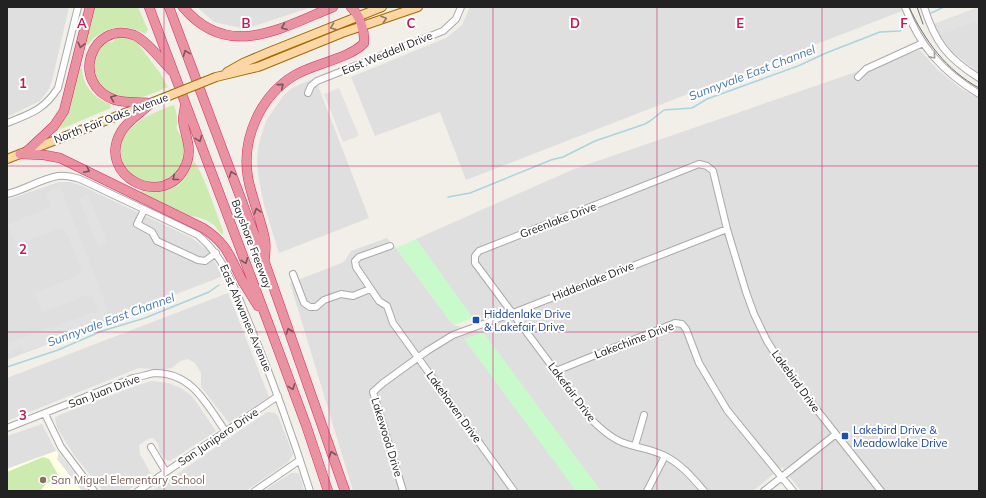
<svg xmlns="http://www.w3.org/2000/svg" width="986" height="498" viewBox="0 0 986 498" font-family="Mulish,sans-serif">
<style>
.residential{fill:#e0dfdf}
.education{fill:#ffffe5}
.grass{fill:#cdebb0}
.park{fill:#c8facc}
.parking{fill:#e2e2e2}
.lines{fill:none;stroke-linecap:round;stroke-linejoin:round}
.stream{stroke:#aad3df;stroke-width:1.5}
.minor-casing{stroke:#a9a9a9;stroke-width:8}
.major-casing{stroke:#a06b00;stroke-width:10}
.highway-casing{stroke:#dc2a67;stroke-width:10}
.minor{stroke:#fff;stroke-width:6}
.major{stroke:#fcd6a4;stroke-width:8}
.highway{stroke:#e892a2;stroke-width:9}
.tram{stroke:#707070;stroke-width:1}
.major-bridge-casing{stroke:#a06b00;stroke-width:10;stroke-linecap:butt}
.major-bridge{stroke:#fcd6a4;stroke-width:8}
.oneway{stroke:#8f7c63}
.oneway2{stroke:#7b545c}
.oneway3{stroke:#9c9c9c}
.grid{fill:none;stroke:#c2185b;stroke-width:1;stroke-opacity:0.55}
.transit-dot{fill:#1a4fb4;stroke:#fff;stroke-width:1.5}
.education-dot{fill:#8d6e63;stroke:#fff;stroke-width:1.5}
.labels{text-anchor:middle;stroke-width:4;stroke-linejoin:round;paint-order:stroke}
.street-label{font-size:11px;fill:#222;stroke:#fff}
.transit-label{font-size:11px;fill:#164399;stroke:#fff;text-anchor:start}
.education-label{font-size:11px;fill:#785e54;stroke:#fff;text-anchor:start}
.water-label{font-size:12px;font-style:italic;fill:#4a7aab;stroke:#fff}
.grid-label{font-size:13px;text-anchor:middle;font-weight:bold;fill:#c2185b;stroke:#fff;stroke-width:4;stroke-linejoin:round;paint-order:stroke}
</style>
<rect width="100%" height="100%" fill="#f2efe9"/>
<path class="residential" d="M7,7H69L52,81L49,89L40,101L7,117Z
M197,7H312L245,29L214,22Z
M470,7H900L902,11L466,180L440,112L375,136L351,77L446,38L462,25Z
M979,7V73L952,52L941,39L934,24Z
M920,50L937,69L959,87L979,99V491H801L782,467L753,491H353L290,283L344,262L351,251L387,238L396,248L453,325L482,332L416,239L574,169Z
M315,78L369,218L279,253L264,205L258,174L257,157L259,143L266,121L283,96L292,88Z
M59,182H70L80,185L192,238L208,251L223,276L7,360V200Z
M228,293L269,397L229,423L201,387V373L195,363L188,359L180,361L172,368L162,370L139,368L7,421V378Z
M152,381L168,383L181,388L192,396L216,431L170,461L166,460L160,453L158,444L153,438L148,439L139,445L140,454L151,474L127,491H103L74,455L57,428L55,418L59,415L138,385Z
M267,412L275,413L278,416L293,454L288,462L246,491H152Z
M42,424L56,451L7,469V436Z
M291,473H298L300,475L304,491H264Z"/>
<path class="education" d="M56,451L87,491H7V469Z"/>
<path class="grass" d="M92,7H138L148,30L145,34C125,22 102,26 88,45L83,43Z
M118,36L134,39L136,41L160,73L168,87C151,94 130,105 112,95C106,92 101,87 96,84L91,63L102,43L113,42Z
M77,68L82,69C83,87 95,98 110,104L111,108L61,129L58,125Z
M174,105C176,110 177,115 177,120C178,123 176,127 177,129C179,134 183,137 183,143C184,149 183,158 181,164C175,180 150,187 136,178C129,174 124,166 122,159C112,129 153,112 174,105Z
M192,160C202,167 217,216 223,230V235C218,232 217,228 214,225C207,220 198,216 189,216L141,193V190L144,189L157,190Z
M43,457L49,459L60,478L59,480L47,483L40,491H7V472Z"/>
<path class="park" d="M416,239L473,318L453,325L396,248Z
M483,332L601,491H576L464,339Z"/>
<path class="parking" d="M979,8V27H978L975,22L941,34L936,24Z
M339,88L359,136L343,142L324,94Z
M60,186L110,316L107,317L108,320L24,352L22,347L7,353V343L48,328V329L93,312L94,315L97,313V309L90,294L42,313L34,293L77,276L80,273L81,268L67,233L64,229H58L16,245L8,224L51,207L46,194L50,193L49,191Z
M88,195L107,243L98,246L79,198Z
M59,453L73,471L88,491H82L57,459Z"/>
<g class="lines">
<path class="stream" d="M931,13L944,7
M448,197L470,193L551,160L563,157L595,141L645,124L650,121L664,110L692,108L707,99L798,66L826,53L880,32L900,31L907,25
M7,367L58,350L102,331L145,318L209,292L219,285"/>
<g class="minor-casing">
<path id="minor" d="M905,7C920,47 943,72 979,94
M924,7C935,42 947,58 979,78
M858,77L866,69L923,43
M308,93L311,86L317,81L443,31L456,19L461,7
M7,123C30,114 44,110 58,88L78,7
M7,194C25,190 40,179 58,176C66,175 73,177 80,179L198,235C226,259 235,290 249,323C272,378 292,434 310,491
M144,210L137,224L152,232L157,241L198,260L205,261L216,253
M390,246L359,257L355,261L356,267L379,301L387,306L393,323L514,491
M293,274L304,303L310,307H316L324,300L341,294L353,296L370,289
M556,371L675,323L682,324L686,329L699,363L727,410L793,491
M45,414L61,447L94,491
M7,428L133,378C140,377 148,374 155,373C193,373 206,404 226,432
M635,446L644,415
M151,447L166,472
M138,491L278,396
M255,491L300,460
M403,491L373,392L383,383L427,351L453,335L513,313L727,229
M647,491L665,456
M704,491C692,477 681,464 665,456C652,449 638,448 624,443C612,439 601,429 592,420L475,263V256L479,251L699,164L707,166L713,171L727,229L746,292L754,314L767,341L787,372L881,491
M764,491L836,434"/>
</g>
<g class="major-casing">
<path id="major" d="M227,72L243,63L269,52L382,7
M216,77L258,67L342,33L418,7
M7,159L161,99"/>
</g>
<g class="highway-casing">
<path id="highway" d="M149,7L269,325L306,425L328,491
M169,7L265,263L345,491
M183,7C228,61 281,28 333,7
M151,103C142,112 127,121 121,132C95,177 166,211 186,165C193,149 185,136 183,120C183,115 185,110 185,105
M151,103C139,102 126,103 115,100C69,84 91,20 134,35C146,40 162,61 172,71
M25,153L54,126L64,111L90,7
M20,154L44,155L60,158L203,228C228,244 230,258 243,282C248,290 253,298 258,306
M265,258C265,252 266,245 265,240C261,219 252,199 248,178C241,138 261,95 295,75C315,63 349,59 364,43C365,31 360,16 351,7"/>
</g>
<use href="#minor" class="minor"/>
<use href="#major" class="major"/>
<use href="#highway" class="highway"/>
<path class="tram" d="M909,7C925,41 946,70 979,88
M917,7L923,24"/>
<g class="major-bridge-casing">
<path id="major-bridge" d="M161,99L216,77"/>
</g>
<use href="#major-bridge" class="major-bridge"/>
</g>
<defs><path id="oneway-chevron" d="M-2-3.5L2.5 0L-2 3.5" fill="none" stroke-width="1.6" stroke-linecap="round" stroke-linejoin="round"/></defs>
<g class="oneway">
<use href="#oneway-chevron" transform="translate(384 19) rotate(-18)"/>
<use href="#oneway-chevron" transform="translate(333 27) rotate(159)"/>
</g>
<g class="oneway2">
<use href="#oneway-chevron" transform="translate(284 27) rotate(158)"/>
<use href="#oneway-chevron" transform="translate(81 45) rotate(104)"/>
<use href="#oneway-chevron" transform="translate(186 53) rotate(-111)"/>
<use href="#oneway-chevron" transform="translate(281 86) rotate(-41)"/>
<use href="#oneway-chevron" transform="translate(113 98) rotate(-159)"/>
<use href="#oneway-chevron" transform="translate(199 139) rotate(69)"/>
<use href="#oneway-chevron" transform="translate(87 170) rotate(26)"/>
<use href="#oneway-chevron" transform="translate(232 174) rotate(-111)"/>
<use href="#oneway-chevron" transform="translate(175 178) rotate(141)"/>
<use href="#oneway-chevron" transform="translate(257 211) rotate(-106)"/>
<use href="#oneway-chevron" transform="translate(245 261) rotate(69)"/>
<use href="#oneway-chevron" transform="translate(289 331) rotate(-109)"/>
<use href="#oneway-chevron" transform="translate(292 387) rotate(70)"/>
<use href="#oneway-chevron" transform="translate(332 454) rotate(-109)"/>
</g>
<use class="oneway3" href="#oneway-chevron" transform="translate(933 56) rotate(50)"/>
<path class="grid" d="M164,7V491M329,7V491M493,7V491M657,7V491M822,7V491M7,166H979M7,332H979"/>
<g class="transit-dot">
<rect x="472" y="316" width="8" height="8" rx="2"/>
<rect x="841" y="432" width="8" height="8" rx="2"/>
</g>
<circle class="education-dot" cx="43" cy="480" r="4"/>
<g class="labels">
<g class="street-label">
<text transform="translate(387 53) rotate(-22)" y="4">East Weddell Drive</text>
<text transform="translate(111 118) rotate(-21)" y="4">North Fair Oaks Avenue</text>
<text transform="translate(558 220) rotate(-21)" y="4">Greenlake Drive</text>
<text transform="translate(252 244) rotate(69)" y="4">Bayshore Freeway</text>
<text transform="translate(593 281) rotate(-22)" y="4">Hiddenlake Drive</text>
<text transform="translate(246 318) rotate(67)" y="4">East Ahwanee Avenue</text>
<text transform="translate(634 340) rotate(-21)" y="4">Lakechime Drive</text>
<text transform="translate(796 381) rotate(54)" y="4">Lakebird Drive</text>
<text transform="translate(104 391) rotate(-21)" y="4">San Juan Drive</text>
<text transform="translate(572 392) rotate(53)" y="4">Lakefair Drive</text>
<text transform="translate(454 407) rotate(54)" y="4">Lakehaven Drive</text>
<text transform="translate(218 437) rotate(-34)" y="4">San Junipero Drive</text>
<text transform="translate(387 437) rotate(73)" y="4">Lakewood Drive</text>
</g>
<g class="transit-label">
<text x="484" y="318">Hiddenlake Drive<tspan x="484" dy="13">&amp; Lakefair Drive</tspan></text>
<text x="853" y="434">Lakebird Drive &amp;<tspan x="853" dy="13">Meadowlake Drive</tspan></text>
</g>
<g class="education-label">
<text x="51" y="484">San Miguel Elementary School</text>
</g>
<g class="water-label">
<text transform="translate(752 73) rotate(-21)" y="4">Sunnyvale East Channel</text>
<text transform="translate(111 320) rotate(-20)" y="4">Sunnyvale East Channel</text>
</g>
</g>
<g class="grid-label">
<text x="82" y="28">A</text>
<text x="246" y="28">B</text>
<text x="411" y="28">C</text>
<text x="575" y="28">D</text>
<text x="740" y="28">E</text>
<text x="904" y="28">F</text>
<text x="23" y="88">1</text>
<text x="23" y="254">2</text>
<text x="23" y="420">3</text>
</g>
<rect width="986" height="498" fill="none" stroke="#222222" stroke-width="16"/>
</svg>
